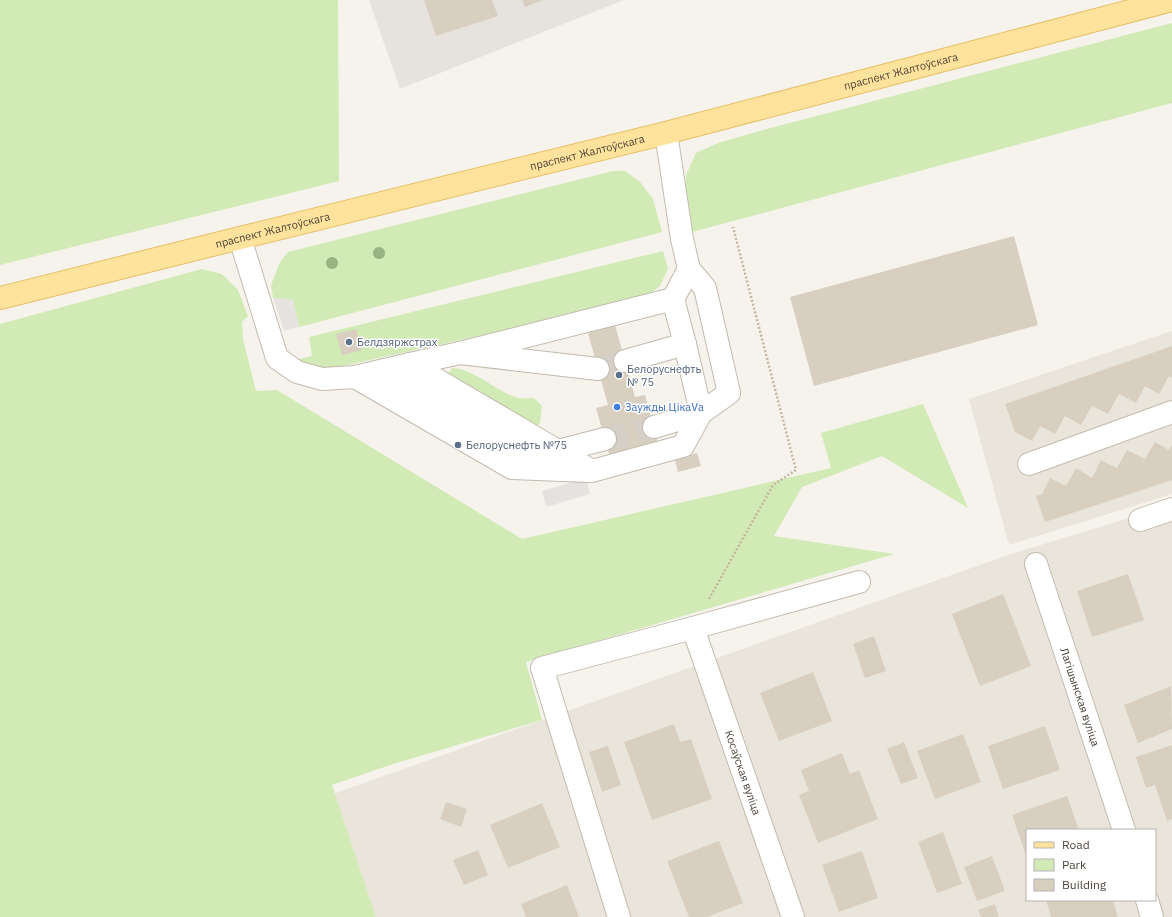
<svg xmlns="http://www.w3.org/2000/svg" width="1172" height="917" viewBox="0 0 1172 917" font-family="'IBM Plex Sans',sans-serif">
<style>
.residential{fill:#eae5da;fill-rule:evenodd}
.industrial{fill:#e6e2dd}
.green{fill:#d2eab5}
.parking{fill:#e5e3e0}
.building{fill:#d8cfc1}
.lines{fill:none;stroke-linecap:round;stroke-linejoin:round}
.minor-tunnel{stroke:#d4d0c8;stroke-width:22;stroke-dasharray:22 11;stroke-linecap:butt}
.minor-casing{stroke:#c2bbae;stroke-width:24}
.major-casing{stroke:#e6c16a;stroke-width:24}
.path{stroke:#c4b79f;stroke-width:2.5;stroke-dasharray:2 2;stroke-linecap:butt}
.minor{stroke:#fff;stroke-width:22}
.major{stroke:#ffe39c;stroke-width:22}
.tree{fill:#97b381}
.service-dot{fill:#5c6f8a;stroke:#fff;stroke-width:1.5}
.shop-dot{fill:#3f7fe0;stroke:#fff;stroke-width:1.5}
.labels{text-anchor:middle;stroke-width:3;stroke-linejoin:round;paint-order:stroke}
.street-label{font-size:11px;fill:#4b4439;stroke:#fff}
.service-label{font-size:11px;fill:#4e5e75;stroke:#fff;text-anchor:start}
.shop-label{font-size:11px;fill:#366cbe;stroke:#fff;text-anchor:start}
</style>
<rect width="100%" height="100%" fill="#f6f3ec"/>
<path class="residential" d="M1172,331V494L1009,545L969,399Z
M1172,505V917H366L330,795L1011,554ZM1027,830H1155V900H1027Z"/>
<path class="industrial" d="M369,0H624L400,89Z"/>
<path class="green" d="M0,0H338L339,181L0,265Z
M1172,23V103L692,232L685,201L686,175L696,153L718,143L763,130Z
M613,171H625L640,182L653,199L662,232L299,327L293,300L273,298L271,285L280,262L288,252Z
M663,251L668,269L660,286L642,300L320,371L296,360L312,356L309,337Z
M202,269L222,274L238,290L248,316L242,322L243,339L256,391L277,390L522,539L831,468L821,433L923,404L968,508L882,456L802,487L774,536L894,554L526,662L542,720L393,764L332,785L376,917H0V324Z
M452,368C473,368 497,392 518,398C523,399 529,398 534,398L542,406L540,423L535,429L448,374Z"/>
<path class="parking" d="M273,298L293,300L299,327L284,331Z
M586,478L590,494L546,507L542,491Z"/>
<path class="building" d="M424,0H492L498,16L436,36Z
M522,0H543L525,7Z
M1014,236L1038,325L814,386L790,297Z
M615,325L635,397L645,395L658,443L610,457L596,408L608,405L588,333Z
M356,329L362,350L342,355L336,334Z
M1172,346V378L1169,376L1159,394L1145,386L1136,403L1119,394L1108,414L1092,406L1081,425L1065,416L1055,434L1040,426L1032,441L1015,432L1005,404Z
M1155,442L1169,450L1172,445V480L1045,522L1036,496L1042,494L1050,478L1066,486L1076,468L1092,478L1101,460L1117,468L1127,450L1145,459Z
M697,453L701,466L678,472L675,460Z
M1128,574L1144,620L1092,637L1077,591Z
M1003,594L1031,666L980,686L952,614Z
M874,636L886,671L865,678L853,644Z
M813,672L832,721L779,741L760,693Z
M1171,686L1172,729L1138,743L1124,705Z
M674,724L680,742L691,739L712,799L652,820L624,742Z
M1045,726L1060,770L1003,789L988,746Z
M963,734L981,782L935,799L917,751Z
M904,742L918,778L901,784L887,749Z
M1172,745V819L1167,821L1155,785L1146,788L1136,757Z
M608,746L621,785L602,792L589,752Z
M842,753L850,774L859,770L878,819L818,843L799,795L809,791L801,770Z
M1067,796L1079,830H1027V858L1012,815Z
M446,802L467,809L461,827L440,819Z
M542,803L560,847L508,868L490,825Z
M943,832L962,884L937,893L918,842Z
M719,841L743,903L707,917H689L667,861Z
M478,850L488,875L464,885L453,860Z
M862,851L878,898L839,912L822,865Z
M992,856L1005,891L977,901L964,867Z
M567,885L579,917H526L521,904Z
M1046,900H1113L1118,917H1051Z
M995,904L999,917H981L978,910Z"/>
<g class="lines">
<path class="minor-tunnel" d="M598,369L625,361
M605,439L654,427"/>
<g class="minor-casing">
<g id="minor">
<path d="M240,238L277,358L297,372L322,379L355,377L410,364L592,471L683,446L701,413L685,344"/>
<path d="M460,353L673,299"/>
<path d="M625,361L685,344L673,299L689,269L682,239L666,133"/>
<path d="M410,364L460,353L598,369"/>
<path d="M384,370L537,458"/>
<path d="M355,377L512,468L589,471"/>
<path d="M654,427L701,413L729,393L705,288L689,269"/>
<path d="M550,453L605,439"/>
<path d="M1029,464L1172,412"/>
<path d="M1140,520L1172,509"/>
<path id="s1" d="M1036,564L1124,830"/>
<path id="s2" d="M693,628L793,917"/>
<path d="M1147,900L1152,917"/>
<path d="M619,917L542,668L693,628L859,582"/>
</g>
</g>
<g class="major-casing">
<g id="major">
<path id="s3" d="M0,298L240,238L666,133L1172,0"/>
</g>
</g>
<path class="path" d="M709,599L773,485L796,470L733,227"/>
<use href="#minor" class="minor"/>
<use href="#major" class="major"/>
</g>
<g class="tree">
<circle cx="379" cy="253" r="6"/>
<circle cx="332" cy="263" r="6"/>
</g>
<g class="service-dot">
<circle cx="349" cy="342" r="4"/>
<circle cx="619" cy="375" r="4"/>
<circle cx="458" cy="445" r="4"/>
</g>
<circle class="shop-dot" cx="617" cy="407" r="4"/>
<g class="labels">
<g class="street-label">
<text dy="4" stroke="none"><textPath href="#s3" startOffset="929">праспект Жалтоўскага</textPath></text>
<text dy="4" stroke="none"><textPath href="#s3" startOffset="605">праспект Жалтоўскага</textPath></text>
<text dy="4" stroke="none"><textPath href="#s3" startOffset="281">праспект Жалтоўскага</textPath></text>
<text dy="4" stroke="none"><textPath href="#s1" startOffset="140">Лагішынская вуліца</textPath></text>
<text dy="4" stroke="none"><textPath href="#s2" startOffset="153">Косаўская вуліца</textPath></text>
</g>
<g class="service-label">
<text x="357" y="346">Белдзяржстрах</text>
<text x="627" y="373">Белоруснефть<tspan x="627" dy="13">№ 75</tspan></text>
<text x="466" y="449">Белоруснефть №75</text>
</g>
<g class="shop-label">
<text x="625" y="411">Заужды ЦікаVа</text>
</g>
</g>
<rect x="1026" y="829" width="130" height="72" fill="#ffffff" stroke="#b7b4b0"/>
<rect x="1034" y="842" width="20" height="6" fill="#ffe39c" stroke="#b7b4b0"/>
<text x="1062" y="849" font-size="12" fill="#4b4439">Road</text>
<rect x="1034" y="859" width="20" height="12" fill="#d2eab5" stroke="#b7b4b0"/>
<text x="1062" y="869" font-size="12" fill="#4b4439">Park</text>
<rect x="1034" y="879" width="20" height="12" fill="#d8cfc1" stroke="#b7b4b0"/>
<text x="1062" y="889" font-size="12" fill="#4b4439">Building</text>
</svg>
